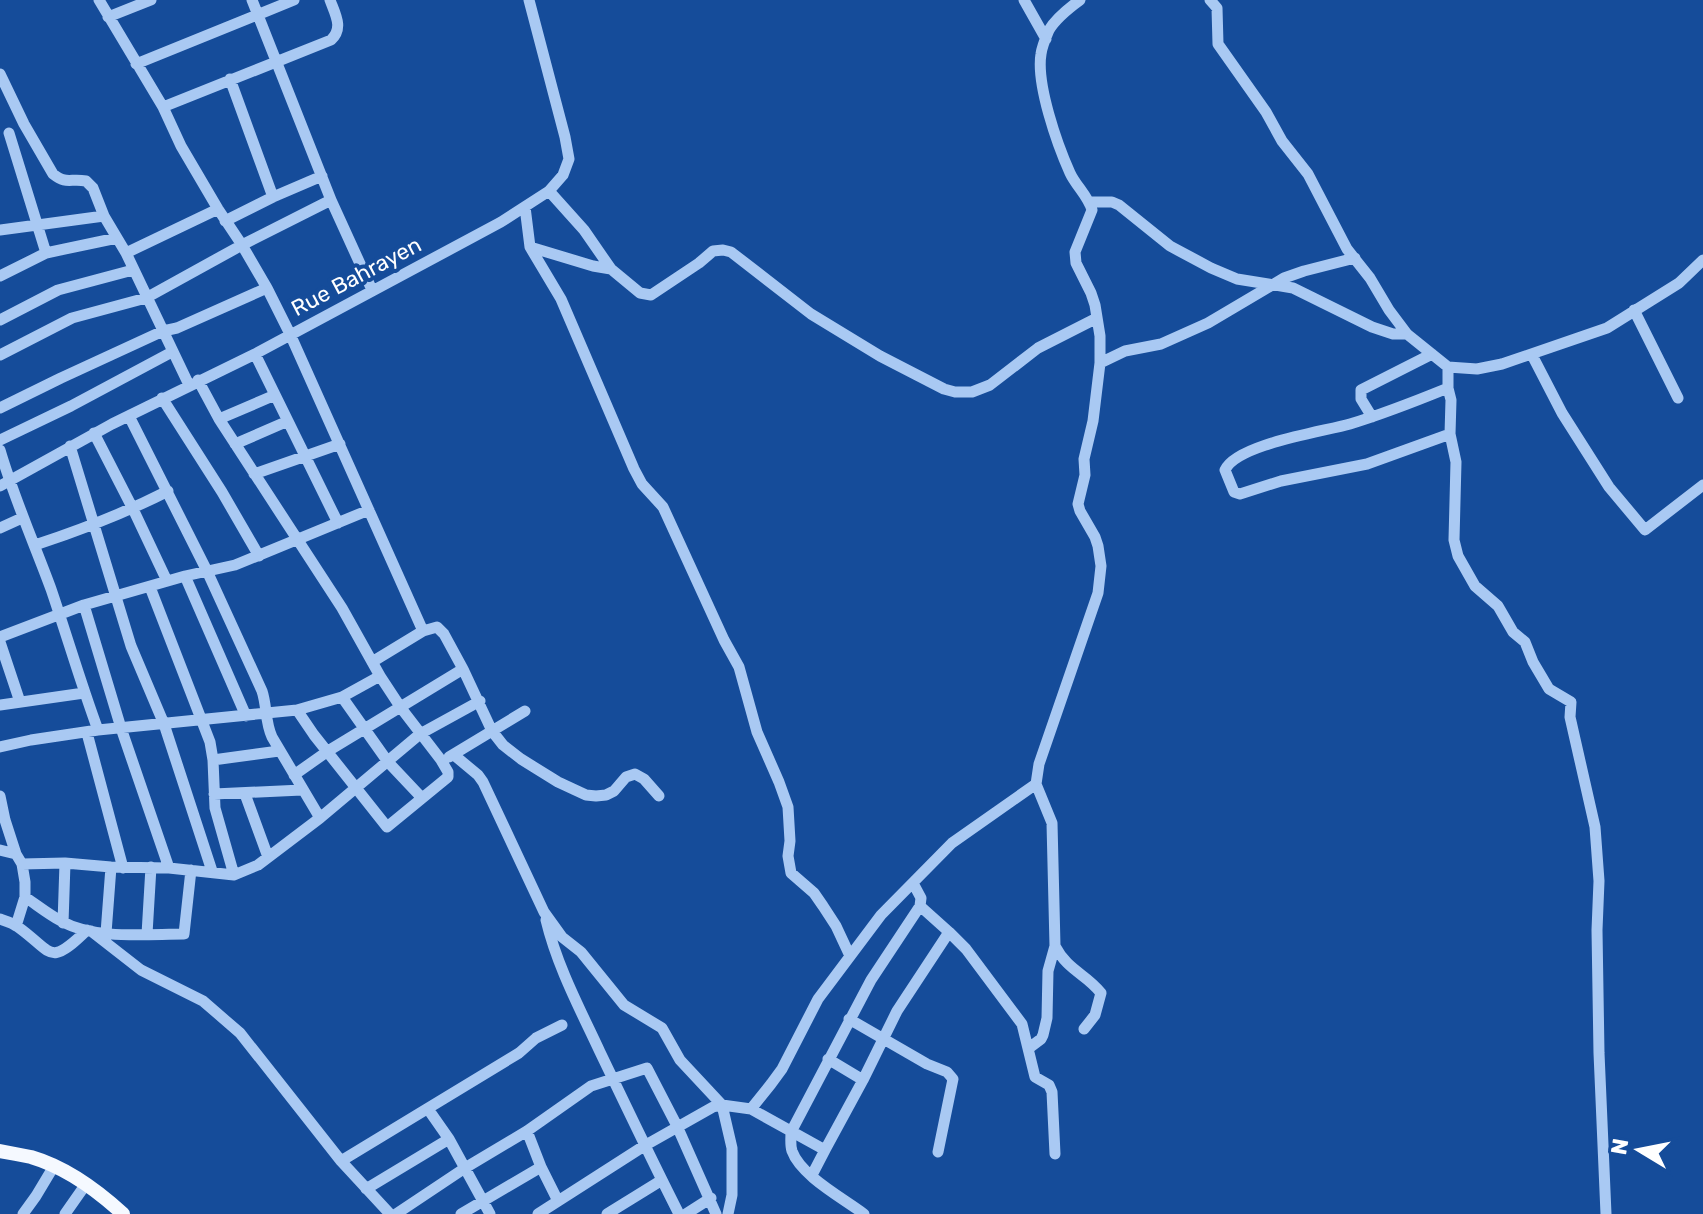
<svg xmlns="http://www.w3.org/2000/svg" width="1703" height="1214" viewBox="0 0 1703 1214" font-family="Rubik,sans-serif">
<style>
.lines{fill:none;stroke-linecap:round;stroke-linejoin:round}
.minor{stroke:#a9c9f3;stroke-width:11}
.major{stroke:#f5f9ff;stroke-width:14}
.labels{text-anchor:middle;stroke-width:8;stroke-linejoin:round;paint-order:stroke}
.street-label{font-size:22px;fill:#fff;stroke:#154c9a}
</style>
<rect width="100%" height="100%" fill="#154c9a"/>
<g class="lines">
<path class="minor" d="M99,0L163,107L181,146L218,209L242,245L267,288L290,334L423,631
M252,0L331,200L372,290
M1024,0L1046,39
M1210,0L1217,8L1218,44L1266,112L1282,141L1308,174L1347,249L1370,278L1389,310L1407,334L1448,367L1477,369L1502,364L1607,328L1679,283L1703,260
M108,17L151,0
M136,64L294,0
M0,74L24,124L53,174C67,185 70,178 86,181L93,188L104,216L126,253L189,385
M230,79L273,197
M163,107L331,40C344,28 335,14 330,0
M9,133L46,253
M549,191L584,230L611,269
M1089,202H1112L1119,205L1170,246L1211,268L1237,279L1293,288L1372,327L1393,334H1407
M525,207L530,247L561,299L634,469L642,484L663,507L724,640L739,667L757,732L779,782L788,807L790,841L788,856L791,873L814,893L823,906L836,926L850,956
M225,221L273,197L322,176
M0,230L104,216
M530,247L593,266L611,269L640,293L651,295L699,263L713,251L723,250L731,252L811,314L880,356L944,389L955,392H972L990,385L1038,348L1097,318
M126,253L218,209
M0,276L46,253L117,238
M1634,310L1678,398
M0,320L58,290L133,270
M255,354L338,523
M0,355L72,318L146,298L242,245L331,200
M1532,355L1562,413L1609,487L1645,530L1703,485
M1100,363L1125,351L1161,344L1208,323L1284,278L1304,271L1355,258
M1448,367V388L1451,400L1450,434L1456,462L1454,540L1458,556L1475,586L1498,606L1513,632L1525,642L1533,662L1549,689L1571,702L1570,717L1595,827L1599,881L1597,930L1599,1053L1606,1214
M198,380L219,419L342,608L380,676L401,708L441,760L448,772V777L387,827L314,735L297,710
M1448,388C1416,401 1383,414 1350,424C1322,432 1237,444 1225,470L1234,492L1240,494L1281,481L1367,464L1450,434
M162,398L222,492L259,556
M0,408L61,378L163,331L177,328L267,288
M129,416L207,571L262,691C267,706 265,722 272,737L320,818
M1372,417L1361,399V390L1432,354
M219,419L275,395
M94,433L133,509L167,581
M0,440L71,406L172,352
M235,444L288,421
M70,446L131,646L164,724L212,871
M0,450C14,498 34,543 51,589C67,636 81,684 98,730
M254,474L340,444
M0,486L112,424L255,354L501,222L549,191L563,175L569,159L565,137L529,0
M0,528L22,518
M35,545C81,530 125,513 168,491
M185,576L246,716
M150,587L210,742L213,760L215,808L234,875
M84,605L121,728L169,868
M0,637L84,605L185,576L235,565L369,510
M0,642L20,702
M372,662L423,631L437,627L444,634L463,669L492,731L503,745L521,759L558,782L586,795L596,796L606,795L614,791L626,777L635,774L644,779L659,796
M342,697L388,762L422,798
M0,705L84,693
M87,733L123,868
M0,747L31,740L98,730L297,710L342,697L380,676
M454,755L478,775L483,782L544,912L562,937L581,952L624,1005L662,1028L680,1060L722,1105L732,1148V1195L728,1214
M449,757L525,711
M213,760L279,751
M294,775L328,751L463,669
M1036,784L1052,823L1055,946C1068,971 1085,973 1101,993L1095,1015L1084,1029
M214,794L302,790
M245,794L268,857
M0,796L5,820L16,854L22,864L25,882V897L16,926
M0,850L16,854
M22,864L65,863L111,867L169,868L234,875L258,865L320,818L420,734L480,701
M25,897C37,905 48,914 61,921C95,940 147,934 184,934L191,870
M0,919C6,921 13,923 18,927C53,952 48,968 87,930
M546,920C557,966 580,1009 600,1052C626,1106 652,1161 679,1214
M63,923L65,863
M91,931L141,970L203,1001L240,1033L341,1161L390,1214
M949,932L966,949L1022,1024L1035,1077L1049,1085L1052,1092L1055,1154
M106,933L111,867
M147,934L151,867
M849,1019L927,1064L947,1072L953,1079L938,1152
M1029,1048L1041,1039L1043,1035L1047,1018L1048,971L1055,946
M863,1080L897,1011L949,932L920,906
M428,1109L449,1139L490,1214
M751,1109L771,1084L782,1069L818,999L881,915L952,843L1036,784L1039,764L1098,593L1101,566L1098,546L1095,537L1080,511L1078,504L1085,475L1084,459L1093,421L1100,363V336L1095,305L1091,293L1076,263L1075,252L1092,210C1088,196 1076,186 1070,173C1057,144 1036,84 1041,54C1042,46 1046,37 1049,30C1056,18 1069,8 1080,0
M527,1131L541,1167L558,1201
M341,1161L519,1053L536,1038L562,1025
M812,1175L825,1150
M366,1189L449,1139
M23,1214L36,1196L54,1166
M65,1214L86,1184
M396,1214L465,1168L527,1131L591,1086L647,1068L677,1126L716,1214
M461,1214L541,1167
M538,1214L644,1146L713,1107L722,1105L751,1109L825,1150L863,1080L828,1059
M607,1214L662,1180
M686,1214L711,1198
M864,1214C843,1198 801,1176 792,1151C790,1145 791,1139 791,1132L871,980L920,906L921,898L913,883"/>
<path class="major" d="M0,1151C10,1153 21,1155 31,1157C65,1167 97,1190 123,1214"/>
</g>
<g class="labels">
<g class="street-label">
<text transform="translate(356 276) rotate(-28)" y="8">Rue Bahrayen</text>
</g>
</g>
<g transform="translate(1639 1150) rotate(280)" stroke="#154c9a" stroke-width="6" paint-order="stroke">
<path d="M0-6L14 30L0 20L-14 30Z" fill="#ffffff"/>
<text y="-12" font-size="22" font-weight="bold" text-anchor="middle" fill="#ffffff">N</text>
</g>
</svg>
